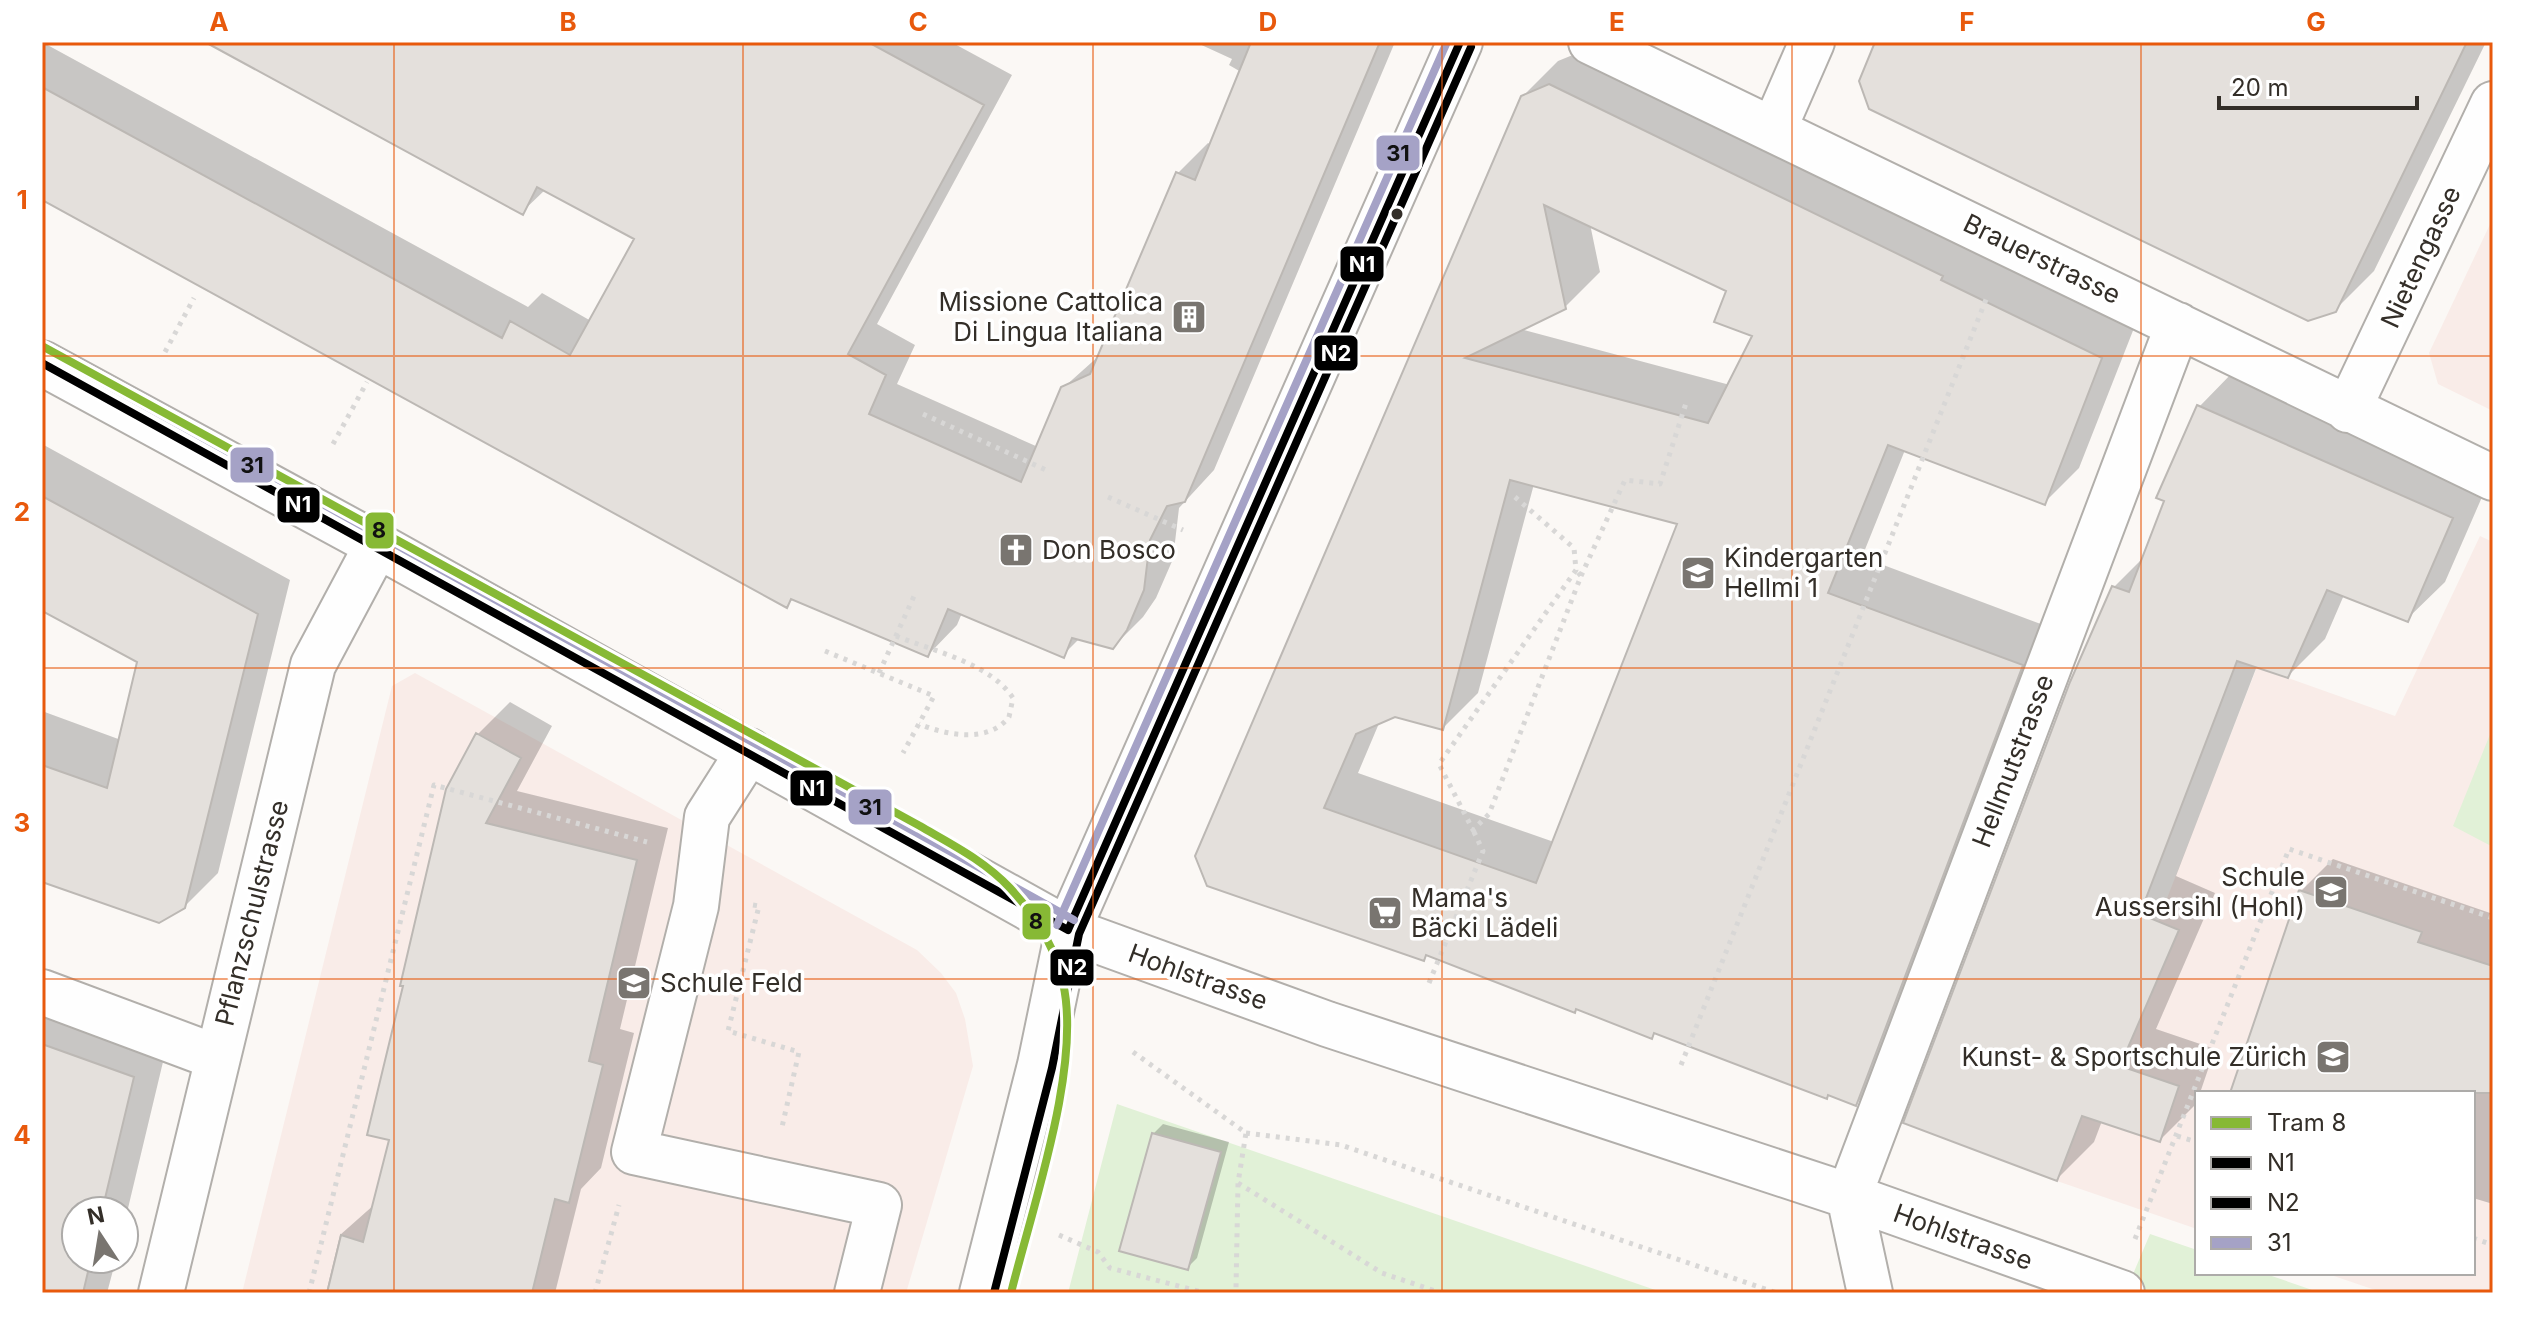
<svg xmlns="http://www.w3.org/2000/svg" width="2535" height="1335" viewBox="0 0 2535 1335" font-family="Inter,sans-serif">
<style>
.education{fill:#f9ece8}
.green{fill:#e1f1d7}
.shadow{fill:#0003;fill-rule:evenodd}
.building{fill:#e4e0dc;stroke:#bcb8b4;stroke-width:2;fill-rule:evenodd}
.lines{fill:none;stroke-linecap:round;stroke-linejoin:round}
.minor-casing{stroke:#b2afab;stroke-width:48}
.path{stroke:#d8d7d6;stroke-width:5;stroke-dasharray:4 6;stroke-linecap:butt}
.minor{stroke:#fefefe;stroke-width:44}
.bus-1-casing{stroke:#fff;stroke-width:14}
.bus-2-casing{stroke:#fff;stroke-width:14}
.bus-3-casing{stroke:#fff;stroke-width:14}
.bus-1{stroke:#000;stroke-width:8}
.bus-2{stroke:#000;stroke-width:8}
.bus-3{stroke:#a5a2c6;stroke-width:8}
.tram-1-casing{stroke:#fff;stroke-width:14}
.tram-1{stroke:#87b935;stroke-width:8}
.grid{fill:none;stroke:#e8590c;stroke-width:2;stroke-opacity:0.55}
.bus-dot{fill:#332e28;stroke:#fff;stroke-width:3}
.labels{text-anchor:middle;stroke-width:7;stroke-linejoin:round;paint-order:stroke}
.street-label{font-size:26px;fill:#332e28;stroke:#fff}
.poi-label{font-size:26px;fill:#332e28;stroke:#fff;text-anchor:start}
.line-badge{stroke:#fff;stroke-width:3}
.badge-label{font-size:22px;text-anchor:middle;font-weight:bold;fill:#fff}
.pale-badge-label{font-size:22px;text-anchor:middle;font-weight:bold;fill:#111}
.neatline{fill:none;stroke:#e8590c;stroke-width:3}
.grid-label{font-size:26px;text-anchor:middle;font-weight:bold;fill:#e8590c}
</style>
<rect width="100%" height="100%" fill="#fbf8f5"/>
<path class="education" d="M2493,218V411L2438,384L2429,353Z
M2480,536L2493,542V1293H2384L2325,1273H2473V1093H2197V1229L2057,1181L2257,667L2395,716Z
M415,673L917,950L941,973L956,993L965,1019L973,1066L906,1293H242L392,686Z"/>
<path class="green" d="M2493,727V847L2453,826Z
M1117,1104L1664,1293H1068Z
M2150,1234L2197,1250V1273H2263L2321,1293H2125Z"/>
<path class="shadow" d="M42,42L528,307L542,293L591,321L636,238L546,189L522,212L210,42H951L1012,75L877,324L915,345L897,384L1038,447L1063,388L1101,354L1178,173L1208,143L1211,145L1241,72L1229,65L1232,59L1195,42H1395L1214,470L1179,508L1173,559L1156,598L1143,617L1113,647L1080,638L1063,655L962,613L957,625L928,655L794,598L787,605L42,199Z
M1878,42H2486L2374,271L2335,310Z
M1585,50L2136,323L2079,468L2044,503L1905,450L1862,557L2057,630L1891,1068L1856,1104L1830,1094L1826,1097L1657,1032L1652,1036L1429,953L1423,958L1209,884L1522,97L1558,61ZM1590,224L1728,290L1755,335L1730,385L1520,329L1565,307L1600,272ZM1534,484L1680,523L1554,842L1358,773L1380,721L1395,715L1443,728L1478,693Z
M2236,369L2489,481L2445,582L2407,619L2344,595L2325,639L2288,676L2257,666L2176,876L2215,893L2156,1029L2215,1049L2200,1093H2197V1103L2160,1140L2102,1121L2094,1142L2057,1179L2114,587L2146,555L2199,407Z
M42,444L290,580L218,873L184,907L42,879V711L121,740L140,661L42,608Z
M510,702L552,726L517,791L668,828L620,1029L634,1033L601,1168L581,1189L555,1293H326L340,1235L375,1204L478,734Z
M2333,859L2493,914V1204L2473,1198V1093H2232L2301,891Z
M42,996L168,1041L124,1225V1211H76V1259H116L107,1293H42Z
M1163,1124L1229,1142L1197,1258L1188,1267L1153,1134Z"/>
<path class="building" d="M205,42H868L984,105L848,354L886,375L869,414L1021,482L1061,387L1090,374L1176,172L1195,180L1251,42H1380L1185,502L1167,506L1150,540L1144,590L1127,630L1113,649L1072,638L1064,658L948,609L928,657L791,599L787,608L42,200V87L502,338L510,321L570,355L634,239L537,187L523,215Z
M1875,42H2467L2336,312L2308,321L1869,109L1859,81Z
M1549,84L1943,276L1941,280L2102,358L2045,505L1888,445L1828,593L2023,665L1856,1106L1828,1095L1827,1099L1654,1033L1652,1039L1576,1009L1575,1013L1426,955L1424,961L1207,886L1195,856L1521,96ZM1544,205L1726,291L1714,322L1752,336L1708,423L1465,358L1566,309ZM1510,480L1677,524L1536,883L1324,808L1356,734L1395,717L1443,730Z
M2197,405L2453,518L2408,622L2327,590L2288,678L2237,661L2140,914L2179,930L2120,1066L2179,1086L2160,1142L2082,1116L2057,1181L1903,1123L2070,682L2112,586L2129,592L2164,501L2156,498Z
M42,496L258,614L185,908L159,923L42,882V765L107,788L137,662L42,611Z
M476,733L521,758L486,823L637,860L589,1061L603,1065L569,1203L555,1199L532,1293H327L341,1235L363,1242L389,1140L367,1135L403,986H400L446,789Z
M2299,890L2422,932L2418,942L2493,966V1093H2230Z
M42,1044L134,1077L102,1211H76V1259H91L83,1293H42Z
M1152,1133L1221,1152L1188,1270L1119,1251Z"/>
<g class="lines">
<g class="minor-casing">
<path id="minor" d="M1591,42L2493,478
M1774,129L1812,42
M42,363L377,545L1068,930L1327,1024L1849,1196L2122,1293
M2348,410L2493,104
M749,751L707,817L696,906L634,1152L879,1205L857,1293
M42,992L216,1057
M1849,1196L2178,325
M1849,1196L1870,1293
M161,1293L313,665L377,545
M982,1293L1040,1065L1068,930L1460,42"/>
</g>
<path class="path" d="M165,352L194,298
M923,414L1046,470
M333,444L367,382
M1108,497L1183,530
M1515,497L1574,548L1576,570L1439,764L1473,830L1489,814L1581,576L1576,570
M1581,576L1625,480L1660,484L1687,400
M896,636C933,651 990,663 1013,698L1009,717C988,744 946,735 919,724
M825,651L934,696L903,753
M879,673L915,594
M753,905L759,906L728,1031L799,1052L782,1127
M1429,983L1483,851L1473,830
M1133,1052L1246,1133L1238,1183L1236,1288L1232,1293
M1681,1065L1987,297
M1246,1133L1341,1145L1777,1293
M2177,1136L2197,1142
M1238,1183L1382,1273L1441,1293
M1059,1235L1098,1252L1110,1268L1205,1293
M2473,1238L2493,1245
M2135,1239L2289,849L2493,918
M309,1293L434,785L647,842
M595,1293L619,1205"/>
<use href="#minor" class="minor"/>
<g class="bus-1-casing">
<path id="bus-1" d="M42,363L1068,930
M1068,930L1460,42"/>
</g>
<g class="bus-2-casing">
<path id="bus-2" d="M994,1293L1052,1068L1079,934L1471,47"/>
</g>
<g class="bus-3-casing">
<path id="bus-3" d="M48,352L1074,920
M1057,925L1447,42"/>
</g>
<use href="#bus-1" class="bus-1"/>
<use href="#bus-2" class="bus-2"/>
<use href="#bus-3" class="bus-3"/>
<g class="tram-1-casing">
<path id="tram-1" d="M42,346L920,826C951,844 985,861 1010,888C1035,915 1055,946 1063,983C1082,1066 1032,1208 1011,1293"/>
</g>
<use href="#tram-1" class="tram-1"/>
</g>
<path class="grid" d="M394,42V1293M743,42V1293M1093,42V1293M1442,42V1293M1792,42V1293M2141,42V1293M42,356H2493M42,668H2493M42,979H2493"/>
<defs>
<g id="building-square" transform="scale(1.8)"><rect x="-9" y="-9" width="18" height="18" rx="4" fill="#797570" stroke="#fff"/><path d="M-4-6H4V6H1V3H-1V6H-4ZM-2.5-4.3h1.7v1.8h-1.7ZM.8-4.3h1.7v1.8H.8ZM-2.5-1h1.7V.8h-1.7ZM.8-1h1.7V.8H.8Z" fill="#fff"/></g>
<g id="church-square" transform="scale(1.8)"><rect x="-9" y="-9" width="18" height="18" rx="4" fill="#797570" stroke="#fff"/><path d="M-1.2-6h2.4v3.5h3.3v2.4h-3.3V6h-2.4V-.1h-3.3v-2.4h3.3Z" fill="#fff"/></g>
<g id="school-square" transform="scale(1.8)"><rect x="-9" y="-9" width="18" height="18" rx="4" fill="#797570" stroke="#fff"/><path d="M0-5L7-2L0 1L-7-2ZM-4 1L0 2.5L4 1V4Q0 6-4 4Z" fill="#fff"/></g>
<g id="supermarket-square" transform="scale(1.8)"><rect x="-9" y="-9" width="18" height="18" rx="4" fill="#797570" stroke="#fff"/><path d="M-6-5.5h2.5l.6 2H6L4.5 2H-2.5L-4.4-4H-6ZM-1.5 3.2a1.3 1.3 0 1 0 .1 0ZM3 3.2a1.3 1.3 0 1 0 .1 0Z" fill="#fff"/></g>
</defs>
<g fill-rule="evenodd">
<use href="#building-square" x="1189" y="317"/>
<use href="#church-square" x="1016" y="550"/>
<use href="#school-square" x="1698" y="573"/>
<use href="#school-square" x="2331" y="892"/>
<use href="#supermarket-square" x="1385" y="913"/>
<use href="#school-square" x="634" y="983"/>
<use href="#school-square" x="2333" y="1057"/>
</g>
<circle class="bus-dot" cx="1397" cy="214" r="7"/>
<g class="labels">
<g class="street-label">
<text transform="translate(2421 257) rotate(-65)" y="9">Nietengasse</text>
<text transform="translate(2042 259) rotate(26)" y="9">Brauerstrasse</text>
<text transform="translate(2013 761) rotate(-69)" y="9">Hellmutstrasse</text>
<text transform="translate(252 913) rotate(-76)" y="9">Pflanzschulstrasse</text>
<text transform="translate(1198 977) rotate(20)" y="9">Hohlstrasse</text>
<text transform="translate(1963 1237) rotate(20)" y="9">Hohlstrasse</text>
</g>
<g class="poi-label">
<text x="1163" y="311" text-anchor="end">Missione Cattolica<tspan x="1163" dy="30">Di Lingua Italiana</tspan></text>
<text x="1042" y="559">Don Bosco</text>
<text x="1724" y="567">Kindergarten<tspan x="1724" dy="30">Hellmi 1</tspan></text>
<text x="2305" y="886" text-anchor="end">Schule<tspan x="2305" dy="30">Aussersihl (Hohl)</tspan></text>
<text x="1411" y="907">Mama's<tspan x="1411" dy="30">Bäcki Lädeli</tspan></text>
<text x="660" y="992">Schule Feld</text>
<text x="2307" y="1066" text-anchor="end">Kunst- &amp; Sportschule Zürich</text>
</g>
</g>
<g class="line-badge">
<rect x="1375" y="134" width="46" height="38" rx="8" fill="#a5a2c6"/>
<rect x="1339" y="245" width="46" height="38" rx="8" fill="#000"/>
<rect x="1313" y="334" width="46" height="38" rx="8" fill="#000"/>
<rect x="229" y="446" width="46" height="38" rx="8" fill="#a5a2c6"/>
<rect x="276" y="486" width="45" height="38" rx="8" fill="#000"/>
<rect x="364" y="511" width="31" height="39" rx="8" fill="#87b935"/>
<rect x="789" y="769" width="45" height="38" rx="8" fill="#000"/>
<rect x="847" y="788" width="46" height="38" rx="8" fill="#a5a2c6"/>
<rect x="1021" y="902" width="31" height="39" rx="8" fill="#87b935"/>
<rect x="1049" y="948" width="46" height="39" rx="8" fill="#000"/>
</g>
<g class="badge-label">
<text x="1362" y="272">N1</text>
<text x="1336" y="361">N2</text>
<text x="298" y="512">N1</text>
<text x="812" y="796">N1</text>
<text x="1072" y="975">N2</text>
</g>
<g class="pale-badge-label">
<text x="1398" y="161">31</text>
<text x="252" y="473">31</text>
<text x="379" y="538">8</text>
<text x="870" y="815">31</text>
<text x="1036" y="929">8</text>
</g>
<rect width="2535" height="1335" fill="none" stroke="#ffffff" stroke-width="88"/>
<rect x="2195" y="1091" width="280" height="184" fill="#ffffff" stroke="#adaba9" stroke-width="2"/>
<rect x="2211" y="1117" width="40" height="12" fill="#87b935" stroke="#adaba9" stroke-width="2"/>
<text x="2267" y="1131" font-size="24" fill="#332e28">Tram 8</text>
<rect x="2211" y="1157" width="40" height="12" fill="#000000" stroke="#adaba9" stroke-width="2"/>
<text x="2267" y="1171" font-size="24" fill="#332e28">N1</text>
<rect x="2211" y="1197" width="40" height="12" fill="#000000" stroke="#adaba9" stroke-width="2"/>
<text x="2267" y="1211" font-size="24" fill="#332e28">N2</text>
<rect x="2211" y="1237" width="40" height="12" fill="#a5a2c6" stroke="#adaba9" stroke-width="2"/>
<text x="2267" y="1251" font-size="24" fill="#332e28">31</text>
<g transform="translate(100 1235) rotate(348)"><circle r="38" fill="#ffffff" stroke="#adaba9" stroke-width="2"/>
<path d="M0-6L14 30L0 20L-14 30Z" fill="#797570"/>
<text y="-12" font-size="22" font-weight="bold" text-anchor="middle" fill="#332e28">N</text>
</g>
<path d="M2219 96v12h198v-12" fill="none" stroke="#332e28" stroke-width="4"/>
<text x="2231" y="96" font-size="24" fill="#332e28" stroke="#ffffff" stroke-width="6" paint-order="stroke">20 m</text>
<rect x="44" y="44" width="2447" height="1247" class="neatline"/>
<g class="grid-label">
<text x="219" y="31">A</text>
<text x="568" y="31">B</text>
<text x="918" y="31">C</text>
<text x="1268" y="31">D</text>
<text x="1617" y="31">E</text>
<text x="1967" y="31">F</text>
<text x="2316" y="31">G</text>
<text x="22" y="209">1</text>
<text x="22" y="521">2</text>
<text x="22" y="832">3</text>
<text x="22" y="1144">4</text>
</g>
</svg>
